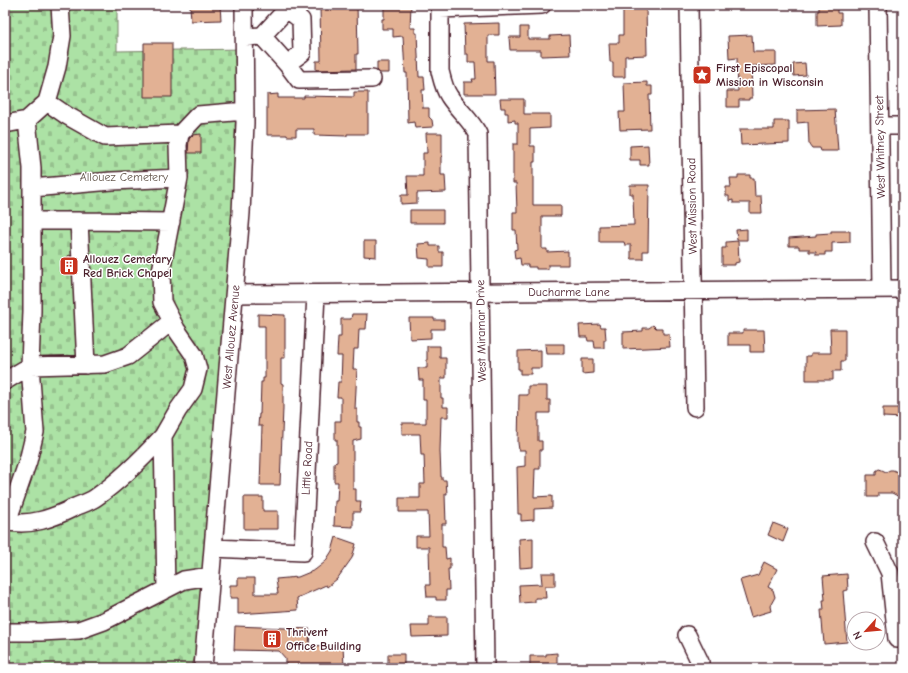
<svg xmlns="http://www.w3.org/2000/svg" width="908" height="673" viewBox="0 0 908 673" font-family="'Comic Neue',sans-serif">
<style>
.cemetery{fill:url(#cemetery-stones);stroke:#7b8068}
.building{fill:#e2b194;stroke:#4a1f2b}
.lines{fill:none;stroke-linecap:round;stroke-linejoin:round}
.minor-casing{stroke:#4a1f2b;stroke-width:20}
.minor{stroke:#fff;stroke-width:17}
.labels{text-anchor:middle;stroke-width:3;stroke-linejoin:round;paint-order:stroke}
.poi-label{font-size:12px;font-weight:bold;fill:#4a1f2b;stroke:#fff;text-anchor:start}
.street-label{font-size:12px;fill:#4a1f2b;stroke:#fff}
.park-label{font-size:12px;fill:#675a50;stroke:#fff}
</style>
<defs>
<pattern id="cemetery-stones" width="16" height="16" patternUnits="userSpaceOnUse"><rect width="16" height="16" fill="#ace2a5"/><path d="M2 7V4a2 2 0 0 1 4 0v3zM10 15v-3a2 2 0 0 1 4 0v3z" fill="#96c18e"/></pattern>
</defs>
<rect width="100%" height="100%" fill="#fff"/>
<filter id="ink" filterUnits="userSpaceOnUse"><feTurbulence type="fractalNoise" baseFrequency=".025" numOctaves="2"/><feDisplacementMap in="SourceGraphic" scale="8" xChannelSelector="R" yChannelSelector="G"/><feConvolveMatrix kernelMatrix="1 2 1 2 8 2 1 2 1" color-interpolation-filters="sRGB"/></filter>
<g filter="url(#ink)">
<path class="cemetery" d="M5,5H117V51L245,49L206,625L191,668H5Z"/>
<path class="building" d="M220,5L221,20L191,21L190,6Z
M320,5H357L358,54H356V69L316,70V61H321Z
M384,5H411L410,28H415V33H417L419,77H424L425,90H422L423,108H429V117L432,120L433,127L415,128L414,122L408,123L407,73H405L403,36L393,37V29H382V19H384Z
M623,5H637V8H646L647,55L625,56V77H613V62H610L609,43H619V35H623Z
M819,5H837V13H841V25L817,26V11H819Z
M499,23V35H488V61H494L495,94H464V82H473L472,79H476L475,62H468V54H465L464,24Z
M520,27H528V39H550V36L569,35L570,55L541,56V50H510L509,37H520Z
M752,35L753,52H776V65L751,66L752,98H749V100H739V107H727V91H738L737,58L729,59L728,36Z
M144,43H172V97H144Z
M377,62H389V73H380L377,70Z
M805,63L806,75L794,76L793,64Z
M647,82V86H652V95H649L650,129L620,130L619,112H625L624,83Z
M354,92H368V134H347V136L314,135V129H296V136H287V135H267V95L278,94V98H304V96L354,97Z
M500,99H524V114H550V128L530,129V146H535V162H533V205H561V216H542V249H547V252L568,251V265H548V269H536V267H528V265H521L520,258L515,259L514,250L517,249L516,230H513V212H517L516,183H513V144H518V123H515V120L508,121V113H505V108H501Z
M835,109L838,151H821L820,148H812L809,144L808,122L797,123V110Z
M774,121H789V143L741,145L740,129H774Z
M426,133H442V156L441,157V175H445L446,192L417,193V203L401,204V195H408L407,176H423V153H427Z
M201,134V153H188L189,139L193,135Z
M648,145L649,165H640V160H630V146Z
M738,175H750V178H754L755,196H761L762,213H750V203H733V200L729,201V196H726V187H731L730,178H738Z
M630,185H649L648,251H643V259H631V245H625L624,242H599V226L634,225L633,194H630Z
M410,210H443V223H410Z
M747,229V240H737L736,230Z
M831,231H850V242L832,243V252H825V255H816V252H809V249H799V246H789V238L816,236V234L831,233Z
M364,241H376V257L364,256Z
M738,241L739,262L735,263V265H722V248H726V242Z
M430,243V246H439V252H443V267H429V259L419,258L418,244Z
M69,255L71,256V272H64L65,260Z
M258,314L285,315V358H281V383L283,384V408L280,485H260L262,426H258L259,414H260L261,382H263V378H265V326H258Z
M352,314H367L366,329H359L358,349H354L353,369H357L355,409H357V422H359V427H361V439L353,441V489H356V501H361L360,512H353V527L334,526L335,501H337L338,482H334V463L337,462V440H335V421H341V397H337L338,382H341L342,356H337L338,337H341V319H351Z
M409,318H434V320H444V329H431V338L410,339Z
M600,324L601,327H605L606,340H604V348H595L594,341H588L587,337H580L579,325Z
M653,325L656,328H663V334H669L670,347L623,349V332L643,331V328H649Z
M830,329H845V361H841V371H833V380H806V356H811V353H831Z
M743,330H764L765,352H750V345H728V333H743Z
M545,344H564V354H546Z
M427,346H440V358H446V378H441V398H443V407H448V417H441L440,451L441,477H442V480H446L447,494H445L446,524H442V547H445L446,559L450,558V569H448L449,590H446V600H436V597H427L426,585H430L429,547H416V536H429L428,512H399V498H420V484H425L424,455H421L420,434H402V423H426V400H423V380H419L418,368H427Z
M541,350V368H531V374H520V369H518V351Z
M582,359H593V373L582,374Z
M528,386H547V400H550V413H538V441H542V450H540V469H535L534,497L552,496V508L534,509V520L521,521V514H518L517,467L525,466V450H519L518,443L519,395H528Z
M883,408H903V418L883,417Z
M879,469L882,470L886,472L890,470H893L903,475V499L892,493H878V497H867V475H876V471Z
M244,497H263V511H278V529H244Z
M773,523L788,529L783,542L768,535Z
M336,537L356,544L352,558L337,579L327,587L326,585L297,598L298,610L238,614V598H230V585H238V578H255V594H278L276,579L298,577L315,570L325,562L332,551Z
M533,538V567L520,568L519,539Z
M764,562L777,569L768,587L773,590L775,597L770,606L771,611L751,617L740,580L758,575Z
M541,573H555V586H545L546,598H535V602L520,603L519,585L542,584Z
M847,574L848,590L843,591L847,642L824,644L821,610H824L823,600H825L823,576Z
M429,617H447V636L412,637L411,626H429Z
M235,626L310,629L309,646L343,645L344,668H286V659L279,651L234,650Z
M557,653V668H530V656H546V654Z
M388,654H404V668L388,667Z"/>
<g class="lines">
<g class="minor-casing">
<path id="minor" d="M440,5V71C442,79 444,89 449,96C458,110 471,120 478,134L485,668
M689,5L695,407
M878,5L882,289
M440,9L542,5
M245,37L262,36L287,9L301,20L302,53L287,64L262,36
M287,64L299,80L372,79
M47,102L66,115L105,137L180,134L178,145L179,178
M5,124L27,120L47,102L57,67L62,36L60,5
M880,126H903
M180,134L198,115L245,111
M32,188L112,181L179,178L161,271L162,302L176,329L194,355L198,369L193,389L178,410L163,436L166,589
M32,221H79L171,222
M79,221L86,365
M235,294L903,289
M5,381L30,366L105,364L128,356L172,321
M5,521C30,527 53,518 75,507C82,504 89,502 95,498C120,481 142,459 163,436
M7,522L28,461L35,432L30,366L32,311V168L27,120
M875,542L890,573L897,639H903
M213,548L303,552L316,294
M5,632H41L79,630L104,621L184,580L210,576
M687,635L700,662V668
M203,668L241,213L245,123L244,5"/>
</g>
<use href="#minor" class="minor"/>
</g>
</g>
<defs>
<g id="sight-square" transform="scale(1)"><rect x="-9" y="-9" width="18" height="18" rx="4" fill="#c8321e" stroke="#fff"/><path d="M0-6L1.8-2.2L6-1.7L2.9 1.2L3.7 5.4L0 3.3L-3.7 5.4L-2.9 1.2L-6-1.7L-1.8-2.2Z" fill="#fff"/></g>
<g id="building-square" transform="scale(1)"><rect x="-9" y="-9" width="18" height="18" rx="4" fill="#c8321e" stroke="#fff"/><path d="M-4-6H4V6H1V3H-1V6H-4ZM-2.5-4.3h1.7v1.8h-1.7ZM.8-4.3h1.7v1.8H.8ZM-2.5-1h1.7V.8h-1.7ZM.8-1h1.7V.8H.8Z" fill="#fff"/></g>
</defs>
<g fill-rule="evenodd">
<use href="#sight-square" x="702" y="75"/>
<use href="#building-square" x="69" y="266"/>
<use href="#building-square" x="272" y="639"/>
</g>
<g class="labels">
<g class="poi-label">
<text x="716" y="72">First Episcopal<tspan x="716" dy="14">Mission in Wisconsin</tspan></text>
<text x="83" y="263">Allouez Cemetary<tspan x="83" dy="14">Red Brick Chapel</tspan></text>
<text x="286" y="636">Thrivent<tspan x="286" dy="14">Office Building</tspan></text>
</g>
<g class="street-label">
<text transform="translate(880 147) rotate(-91)" y="4">West Whitney Street</text>
<text transform="translate(692 206) rotate(-91)" y="4">West Mission Road</text>
<text x="569" y="296">Ducharme Lane</text>
<text transform="translate(481 331) rotate(-91)" y="4">West Miramar Drive</text>
<text transform="translate(231 337) rotate(-85)" y="4">West Allouez Avenue</text>
<text transform="translate(307 468) rotate(-87)" y="4">Little Road</text>
</g>
<g class="park-label">
<text x="124" y="181">Allouez Cemetery</text>
</g>
</g>
<rect width="908" height="673" fill="none" stroke="#fff" stroke-width="20"/>
<rect x="10" y="10" width="888" height="653" fill="none" stroke="#4a1f2b" stroke-width="1.5" filter="url(#ink)"/>
<g transform="translate(866 631) rotate(243)"><circle r="19" fill="#ffffff" stroke="#b7a5aa"/>
<path d="M0-3L7 15L0 10L-7 15Z" fill="#c8321e"/>
<text y="-6" font-size="11" font-weight="bold" text-anchor="middle" fill="#4a1f2b">N</text>
</g>
</svg>
